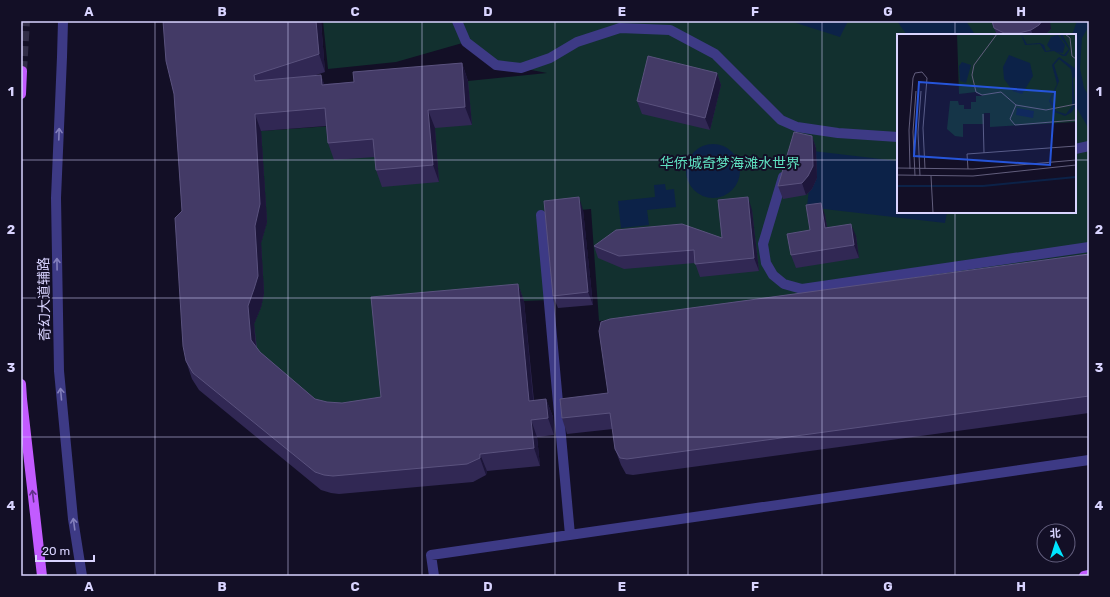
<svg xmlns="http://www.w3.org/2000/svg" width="1110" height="597" viewBox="0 0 1110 597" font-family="Rubik,'Noto Sans SC',sans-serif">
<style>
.green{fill:#12302f;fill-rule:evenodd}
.water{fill:#0c2248}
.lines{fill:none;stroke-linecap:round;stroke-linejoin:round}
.major-tunnel{stroke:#312d47;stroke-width:10;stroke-dasharray:10 5;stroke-linecap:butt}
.minor{stroke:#3d3a85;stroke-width:10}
.major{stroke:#c25bff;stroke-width:10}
.wall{fill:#312854}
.shaded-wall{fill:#1d163a}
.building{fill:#433a66;stroke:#5a527e}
.oneway{stroke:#837fbc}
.oneway2{stroke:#623188}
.grid{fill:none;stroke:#d9d4ff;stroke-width:1;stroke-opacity:0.55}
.labels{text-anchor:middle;stroke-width:4;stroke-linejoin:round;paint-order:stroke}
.park-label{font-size:14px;fill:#5fe0c0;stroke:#130f26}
.street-label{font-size:14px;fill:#d9d4ff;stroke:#130f26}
.inset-river{fill:none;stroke:#0c2248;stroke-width:2}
.inset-road{fill:none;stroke:#625e7d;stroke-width:1}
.view{fill:#2655da;fill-opacity:0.15;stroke:#2655da;stroke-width:2}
.inset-edge{fill:none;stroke:#d9d4ff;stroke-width:2}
.neatline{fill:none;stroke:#d9d4ff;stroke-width:1.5}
.grid-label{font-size:13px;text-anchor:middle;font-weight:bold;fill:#d9d4ff}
</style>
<rect width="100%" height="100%" fill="#130f26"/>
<path class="green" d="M323,21H1089V258L804,298L599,321L591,209L548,213L549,300L524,301L388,414L334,420L257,358L254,324L261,307L264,293L261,243L267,222L261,131L331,126L435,128L468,81L547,73L521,68L496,65L466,42L396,62L328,69ZM898,35H1075V212H898Z"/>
<path class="water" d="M790,21H848L840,37Z
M897,21H966L974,33L970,35H907Z
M1077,21H1089V26L1082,38L1080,68L1084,88L1089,96V129L1075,105V35H1072Z
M686 171a27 27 0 1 1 54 0a27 27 0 1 1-54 0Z
M813,151L898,161V212H947L945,223L807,207Z
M665,184L666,190L674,189L676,207L647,210L649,225L621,228L618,201L655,197L654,185Z"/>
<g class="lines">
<path class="major-tunnel" d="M22,71L25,21"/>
<path class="minor" d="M63,21L62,57L56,198L59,371L73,519L82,576
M457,21L466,42L496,65L521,68L550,58L577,42L620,28L670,30L715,54L781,120L797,127L838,133L898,137
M1075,149L1089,146
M783,177L763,244L766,263L773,275L784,284L802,289L1089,247
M541,215L570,535
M434,576L431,555L1089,460"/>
<path class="major" d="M21,94L22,71
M21,384L22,399L42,576
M1084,576L1089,575"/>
</g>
<path class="wall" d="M163,21H321L325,72L313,76L321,75L324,84L354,82L462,63L468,81L472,125L435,128L439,182L382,187L376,170L375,157L334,160L328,143L326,126L261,131L267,222L261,243L264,293L261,307L254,324L257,348L260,352L315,399L327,402L342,403L381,397L518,284L524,301L534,401L546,399L553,417L554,435L537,437L540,466L487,471L486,475L473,482L339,494L331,493L321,490L199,390L192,379L186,361L182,211L174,94Z
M991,21L1051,29L1045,35H997Z
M717,73L721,85L710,130L642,114L637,101Z
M812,136L816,148L817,178L812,189L806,195L783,199L778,186Z
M583,210L593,305L558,308L553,296Z
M752,210L759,271L700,277L695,263L624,269L598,258L594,246L722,238Z
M825,215L827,227L856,236L859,258L796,268L791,255L810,230Z
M1089,254V413L633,475L626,474L621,465L615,449L613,429L567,434L562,418L608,393Z"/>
<path class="shaded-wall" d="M316,21H321L325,72L319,54Z
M1042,21H1050L1051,29L1045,35H1033L1031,30Z
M462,63L468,81L472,125L465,107Z
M717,73L721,85L710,130L705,118Z
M321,75L327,93L322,85Z
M428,110L435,128L439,182L433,165Z
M255,114L261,131L267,222L261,243L264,293L261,307L254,324L257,358L251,340L248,306L255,226Z
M812,136L816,148L817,178L812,189L806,195L802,183Z
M579,197L583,210L593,305L588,292Z
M748,197L752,210L759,271L754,258Z
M821,203L825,215L829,240L825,228Z
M851,224L856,236L859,258L854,245Z
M518,284L524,301L535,419L529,401Z
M546,399L553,417L554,435L548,418Z
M531,420L537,437L540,466L534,448Z
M480,454L487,471L486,475L480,458Z"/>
<path class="building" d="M163,21H316L319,54L254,75L255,81L321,75L322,85L354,82L353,72L462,63L465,107L428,110L433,165L376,170L373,139L328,143L325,108L255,114L260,204L255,226L258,276L254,289L248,306L251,340L260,352L315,399L327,402L342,403L381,397L371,297L518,284L529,401L546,399L548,418L531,420L534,448L480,454V458L467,464L333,476L324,475L315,472L193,373L186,361L183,346L175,218L182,211L174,94L166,61Z
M992,21H1042L1039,25L1031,30L1019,33H1004L994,28Z
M648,56L717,73L705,118L637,101Z
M794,132L812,136L813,166L808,176L802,183L778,186Z
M579,197L588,292L553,296L544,201Z
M748,197L754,258L695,264L694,250L619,256L594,246L616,230L682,224L722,238L718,200Z
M821,203L825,228L851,224L854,245L791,255L787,234L810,230L806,205Z
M1089,254V396L627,459L620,458L615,449L610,413L562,418L560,399L608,393L599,331L601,322L610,319Z"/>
<defs><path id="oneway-shaft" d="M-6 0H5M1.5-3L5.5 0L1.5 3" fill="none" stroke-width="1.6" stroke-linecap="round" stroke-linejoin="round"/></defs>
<g class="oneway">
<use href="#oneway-shaft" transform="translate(59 134) rotate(-88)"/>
<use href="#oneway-shaft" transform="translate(57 264) rotate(-91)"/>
<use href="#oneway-shaft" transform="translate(61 394) rotate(-95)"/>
<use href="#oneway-shaft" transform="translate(74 524) rotate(-98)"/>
</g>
<use class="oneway2" href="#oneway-shaft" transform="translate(33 496) rotate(-97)"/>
<path class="grid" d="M155,21V576M288,21V576M422,21V576M555,21V576M688,21V576M822,21V576M955,21V35M21,160H898M1075,160H1089M955,212V576M21,298H1089M21,437H1089"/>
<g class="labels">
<g class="park-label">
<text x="730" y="168">华侨城奇梦海滩水世界</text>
</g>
<g class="street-label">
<text transform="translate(44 299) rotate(-91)" y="5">奇幻大道辅路</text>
</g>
</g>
<g transform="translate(897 34)">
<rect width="179" height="179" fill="#130f26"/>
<path d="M60,0H179V88L93,93V79H87V90H66V103L58,102L50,95L53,67H61L62,71H67V75H74V68H79V62H87L79,58L62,60Z" fill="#12302f"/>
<path d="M124,0L130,10L143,9L147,11L149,17L154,16L150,11L154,3L161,1L168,11L166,19L160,18L167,21L172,15L165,5L163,0H165L173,15L169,22H166L157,17L148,18L143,10L128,11ZM112,21L133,29L136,42L125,60L116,57L107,45L106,33ZM162,23L179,35V41L176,45L178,72L175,78L168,82L158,78L152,67L160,50L155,31ZM162,25L174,35L175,41V72L169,80L159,77L154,66L162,47L157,31ZM65,28L74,31L69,49L63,47L62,32ZM120,74L137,77L136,84L119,81Z" fill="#0c2248" fill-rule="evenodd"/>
<path class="inset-river" d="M0,152H86L179,143"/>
<path class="inset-road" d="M100,0L77,31L75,41L79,58L85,61L104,58L119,71L149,76L179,70M168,0L173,4L175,22L179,25M119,71L113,85L118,91L179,86M86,80L87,119M0,134L76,135L179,126M13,135L12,96L16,44L18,39L25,38L30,44L26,94L28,135M71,135L70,120L179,112M0,141L76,142L179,131M18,142L16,98L19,57M23,142L21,98L24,57M34,142L36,179"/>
<path class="view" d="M22,48L158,58L153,131L17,122Z"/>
<rect width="179" height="179" class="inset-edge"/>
</g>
<rect width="1110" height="597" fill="none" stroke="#130f26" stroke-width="44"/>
<g transform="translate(1056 543) rotate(356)"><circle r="19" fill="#130f26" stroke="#625e7d"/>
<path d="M0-3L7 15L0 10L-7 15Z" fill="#00e5ff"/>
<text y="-6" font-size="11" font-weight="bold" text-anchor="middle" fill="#d9d4ff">北</text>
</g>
<path d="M36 555v6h58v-6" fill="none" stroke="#d9d4ff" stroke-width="2"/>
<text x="42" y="555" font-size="12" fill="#d9d4ff" stroke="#130f26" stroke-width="3" paint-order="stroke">20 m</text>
<rect x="22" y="22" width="1066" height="553" class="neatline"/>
<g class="grid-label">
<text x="89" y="16">A</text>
<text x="222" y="16">B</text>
<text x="355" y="16">C</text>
<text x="488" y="16">D</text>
<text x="622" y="16">E</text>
<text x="755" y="16">F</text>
<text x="888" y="16">G</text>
<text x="1021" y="16">H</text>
<text x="11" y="96">1</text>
<text x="1099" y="96">1</text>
<text x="11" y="234">2</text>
<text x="1099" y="234">2</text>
<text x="11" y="372">3</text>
<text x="1099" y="372">3</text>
<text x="11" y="510">4</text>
<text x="1099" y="510">4</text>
<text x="89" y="591">A</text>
<text x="222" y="591">B</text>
<text x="355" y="591">C</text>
<text x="488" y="591">D</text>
<text x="622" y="591">E</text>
<text x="755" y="591">F</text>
<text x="888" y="591">G</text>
<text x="1021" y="591">H</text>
</g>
</svg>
